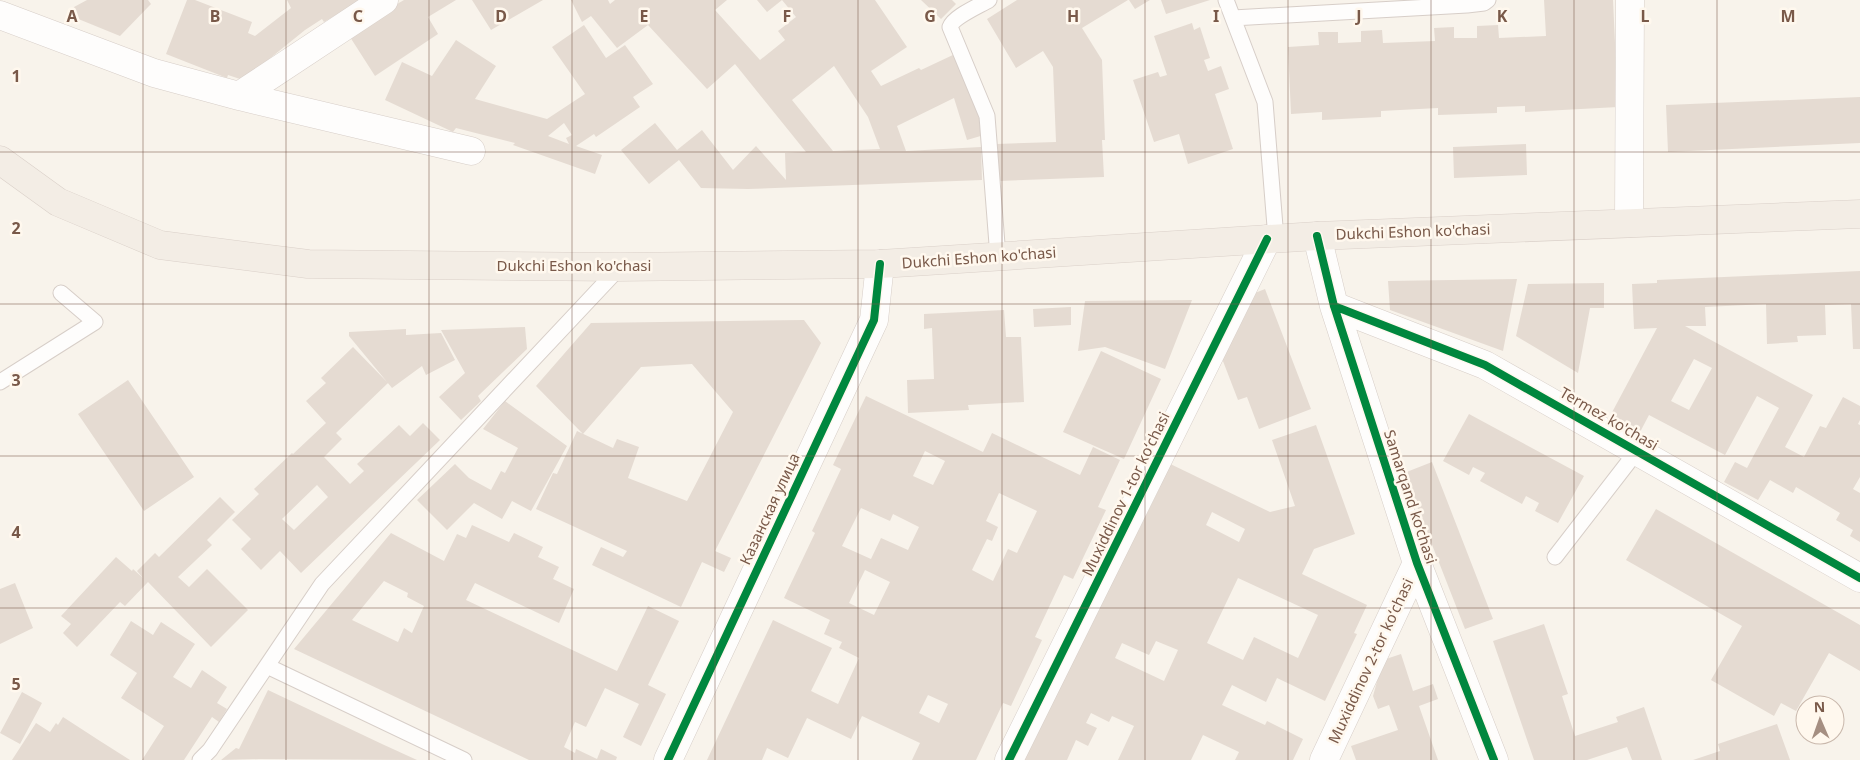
<svg xmlns="http://www.w3.org/2000/svg" width="1860" height="760" viewBox="0 0 1860 760" font-family="'Noto Sans',sans-serif">
<style>
.building{fill:#e5dbd2;fill-rule:evenodd}
.lines{fill:none;stroke-linecap:round;stroke-linejoin:round}
.service-casing{stroke:#d7cec8;stroke-width:17}
.minor-casing{stroke:#d7cec8;stroke-width:29}
.tertiary-casing{stroke:#d7cec8;stroke-width:29}
.primary-casing{stroke:#dad0c9;stroke-width:29}
.service{stroke:#fefdfc;stroke-width:15}
.minor{stroke:#fefdfc;stroke-width:28}
.tertiary{stroke:#fefdfc;stroke-width:28}
.primary{stroke:#f3ede5;stroke-width:28}
.cycleway-casing{stroke:#fff8ee;stroke-width:11}
.cycleway{stroke:#00873e;stroke-width:8}
.grid{fill:none;stroke:#795949;stroke-width:1;stroke-opacity:0.55}
.labels{text-anchor:middle;stroke-width:5;stroke-linejoin:round;paint-order:stroke}
.street-label{font-size:15px;fill:#795949;stroke:#fff8ee}
.grid-label{font-size:16px;text-anchor:middle;font-weight:bold;fill:#795949;stroke:#fff8ee;stroke-width:5;stroke-linejoin:round;paint-order:stroke}
</style>
<rect width="100%" height="100%" fill="#f8f3eb"/>
<path class="building" d="M87,0H148L151,4L120,36L71,16L74,7Z
M187,0H195L252,22L248,33L255,36L291,8L287,0H361L324,22L322,19L305,30L243,80L228,75L227,78L166,54Z
M404,0H456L428,17L438,34L375,76L350,37L394,10L392,7Z
M472,0H543L491,30Z
M571,0H608L610,4L615,0H727L715,10L760,60L785,40L778,31L796,17L782,0L767,12L757,0H875L907,47L871,71L881,86L919,68L921,70L955,54L971,91L984,135L967,140L954,98L897,126L906,151L981,147L982,180L748,189L701,188L679,160L649,184L621,150L655,123L677,150L702,130L733,170L756,146L786,180L785,153L806,152L735,64L707,89L648,25L617,48L591,16L582,22ZM834,66L868,117L880,149L833,151L792,100Z
M921,0H952L956,4L941,19Z
M1017,0H1128L1082,28L1102,60L1105,140H1102L1104,177L999,181L997,144L1056,142L1053,67L1043,51L1016,68L987,19Z
M1129,0H1150L1135,9Z
M1161,0H1210L1166,14Z
M1544,0H1613L1618,107L1525,112V106L1497,107V113L1438,115V108L1381,111V117L1322,120V112L1291,114L1288,47L1319,45L1318,32H1338V43L1361,42V31L1382,30L1383,43L1435,41L1434,28L1454,27V38H1477V26L1498,25L1499,38L1546,36Z
M1192,23L1194,30L1200,27L1210,58L1204,60L1208,71L1221,66L1229,89L1215,94L1233,149L1188,164L1179,134L1154,142L1133,80L1158,72L1160,77L1167,75L1154,36Z
M584,25L606,58L625,45L653,84L633,97L640,107L596,137L594,134L576,146L602,155L595,174L513,145L515,143L456,128L453,132L385,100L402,62L432,76L456,40L496,66L475,99L547,119L585,94L552,47ZM564,123L572,135L566,138L569,144L548,136Z
M1860,97V143L1668,152L1666,105Z
M1526,144L1527,175L1454,178L1453,147Z
M1860,271V349H1853L1851,304L1825,305L1826,335L1797,336L1798,342L1767,344L1766,304L1705,307L1706,326H1685L1813,395L1785,447L1804,457L1820,426L1826,428L1843,397L1860,406V420L1858,424L1860,425V477L1853,489L1860,493V542L1850,536L1853,530L1836,520L1840,513L1796,487L1793,493L1770,480L1758,500L1724,482L1735,462L1747,468L1779,408L1757,396L1725,455L1649,415L1639,434L1609,418L1657,328L1634,329L1632,284L1657,283V280ZM1694,359L1712,368L1689,410L1671,401Z
M1517,279L1503,351L1390,310L1388,281Z
M1604,283V308H1590L1578,373L1516,336L1528,284Z
M1265,289L1311,409L1259,429L1247,397L1238,400L1221,356L1245,297Z
M1192,300L1165,369L1105,347L1078,351L1085,301Z
M1071,307V325L1034,327L1033,309Z
M1004,310L1006,337H1021L1024,402L968,405L969,410L908,413L907,380L934,379L932,328L924,329V314Z
M804,320L821,343L715,551L731,558L724,572L702,562L681,607L592,565L601,547L623,557L627,551L536,509L553,473L557,474L577,431L613,448L617,439L639,447L628,478L687,501L733,412L692,364L641,367L583,434L536,386L591,323Z
M525,327L527,349L478,396L481,401L461,420L439,397L465,373L441,330Z
M406,329V335L441,333L455,360L426,375L422,366L392,388L349,336V332Z
M353,347L388,383L336,433L342,439L324,457L350,484L364,471L357,464L399,425L410,436L423,423L440,440L301,573L280,551L261,570L241,549L251,539L232,520L259,494L254,489L292,453L293,454L326,423L306,401L326,383L321,378ZM317,485L328,497L294,530L282,519Z
M1101,351L1161,379L1124,459L1063,432Z
M128,380L194,477L144,511L78,414Z
M866,396L983,452L992,433L1080,475L1093,447L1120,460L1098,507L1106,510L1073,579L1064,575L1035,637L1042,640L1011,706L1003,703L976,760H912L920,743L862,716L851,739L807,718L788,758L767,748L762,760H707L773,620L832,648L811,691L838,704L859,658L839,648L842,642L824,634L830,620L784,598L815,533L812,531L841,469L833,465ZM925,451L945,461L933,485L913,476ZM999,493L1037,511L1017,553L1008,549L993,581L972,570L987,539L992,541L998,527L986,521ZM861,508L890,521L893,514L919,527L908,550L881,538L871,559L842,546ZM865,570L890,582L874,615L849,603ZM928,695L948,704L939,723L919,713Z
M505,401L567,446L531,511L512,501L502,519L474,503L447,530L417,500L455,464L469,478L491,490L501,471L505,473L518,448L483,429Z
M1469,414L1584,476L1558,523L1535,511L1539,503L1526,496L1522,504L1480,481L1485,473L1473,467L1469,475L1443,461Z
M1316,425L1355,534L1314,549L1302,574L1367,605L1354,633L1357,634L1325,701L1277,678L1266,702L1232,685L1222,705L1265,725L1267,721L1303,739L1293,760H1235L1239,752L1203,735L1191,760H1118L1134,726L1112,716L1109,722L1091,713L1086,723L1097,728L1088,746L1076,740L1067,760H1021L1128,525L1139,530L1160,487L1151,483L1162,460L1270,512L1295,506L1272,440ZM1212,512L1245,529L1239,542L1206,525ZM1238,578L1318,615L1298,658L1254,637L1243,660L1207,643ZM1156,641L1178,650L1164,681L1115,658L1122,643L1149,655Z
M1432,462L1493,619L1465,629L1404,473Z
M220,497L235,512L207,540L212,545L178,577L189,587L207,569L248,610L211,647L148,582L125,606L120,602L77,647L63,633L71,624L61,616L116,557L132,571L133,569L143,578L137,571L155,553L159,557Z
M1656,509L1860,625V671L1829,653L1796,711L1781,703L1774,716L1711,680L1742,626L1626,560Z
M472,525L509,542L514,533L543,547L538,557L559,567L553,579L574,589L559,623L475,583L466,600L617,671L648,606L679,621L648,685L666,694L641,746L623,737L639,704L605,688L586,727L575,722L564,747L575,753L576,749L597,759L601,749L617,757L616,760H529L294,649L391,533L444,561L457,534L466,538ZM384,581L408,593L407,597L424,606L412,633L404,628L398,642L352,620Z
M15,583L33,628L0,644V589Z
M131,621L153,635L161,622L195,644L173,677L191,688L202,670L227,687L217,703L227,709L219,722L212,717L184,760H142L164,726L121,698L137,673L110,655Z
M1544,624L1568,694L1562,696L1575,736L1618,722L1616,717L1644,707L1662,760H1632L1627,747L1587,760H1534L1493,641Z
M1401,654L1413,691L1433,684L1438,699L1419,706L1438,760H1356L1351,746L1398,730L1389,705L1378,709L1373,696L1383,660Z
M268,690L382,744L417,760L259,759L221,760L236,748L239,749Z
M22,692L42,703L20,744L0,733Z
M63,717L100,741L130,760H12L36,723L50,732L56,723L58,725Z
M1777,724L1790,760H1693L1720,751L1718,744Z"/>
<g class="lines">
<g class="service-casing">
<path id="service" d="M989,0C979,6 953,17 950,27L987,116L998,257
M1226,0L1265,102L1276,239
M1233,18L1467,5L1484,3L1488,0
M0,382L95,322L61,293
M1555,557L1637,451
M267,666L464,760
M200,760L210,750L322,584L620,267"/>
</g>
<g class="minor-casing">
<path id="minor" d="M0,15L154,73L239,96L384,0
M239,96L471,151
M1629,223L1630,0
M1317,236L1334,306L1417,563L1494,760
M1334,306L1485,365L1860,578
M1009,760L1267,239
M1324,760L1417,563"/>
</g>
<g class="tertiary-casing">
<path id="tertiary" d="M668,760L874,320L880,264"/>
</g>
<g class="primary-casing">
<path id="primary" d="M0,160L58,202L160,245L308,264L620,267L880,264L1317,236L1860,214"/>
</g>
<use href="#service" class="service"/>
<use href="#minor" class="minor"/>
<use href="#tertiary" class="tertiary"/>
<use href="#primary" class="primary"/>
<g class="cycleway-casing">
<path id="cycleway" d="M1317,236L1334,306L1417,563L1494,760
M1334,306L1485,365L1860,578
M668,760L874,320L880,264
M1009,760L1267,239"/>
</g>
<use href="#cycleway" class="cycleway"/>
</g>
<path class="grid" d="M143,0V760M286,0V760M429,0V760M572,0V760M715,0V760M858,0V760M1002,0V760M1145,0V760M1288,0V760M1431,0V760M1574,0V760M1717,0V760M0,152H1860M0,304H1860M0,456H1860M0,608H1860"/>
<g class="labels">
<g class="street-label">
<text transform="translate(1413 232) rotate(-2)" y="5">Dukchi Eshon ko'chasi</text>
<text transform="translate(979 258) rotate(-4)" y="5">Dukchi Eshon ko'chasi</text>
<text x="574" y="271">Dukchi Eshon ko'chasi</text>
<text transform="translate(1609 419) rotate(30)" y="5">Termez ko'chasi</text>
<text transform="translate(1126 494) rotate(-64)" y="5">Muxiddinov 1-tor koʻchasi</text>
<text transform="translate(1410 497) rotate(72)" y="5">Samarqand ko‘chasi</text>
<text transform="translate(770 509) rotate(-65)" y="5">Казанская улица</text>
<text transform="translate(1371 661) rotate(-65)" y="5">Muxiddinov 2-tor koʻchasi</text>
</g>
</g>
<g class="grid-label">
<text x="72" y="22">A</text>
<text x="215" y="22">B</text>
<text x="358" y="22">C</text>
<text x="501" y="22">D</text>
<text x="644" y="22">E</text>
<text x="787" y="22">F</text>
<text x="930" y="22">G</text>
<text x="1073" y="22">H</text>
<text x="1216" y="22">I</text>
<text x="1359" y="22">J</text>
<text x="1502" y="22">K</text>
<text x="1645" y="22">L</text>
<text x="1788" y="22">M</text>
<text x="16" y="82">1</text>
<text x="16" y="234">2</text>
<text x="16" y="386">3</text>
<text x="16" y="538">4</text>
<text x="16" y="690">5</text>
</g>
<g transform="translate(1820 720) rotate(358)"><circle r="24" fill="#fff8ee" stroke="#c9b8ac"/>
<path d="M0-4L9 19L0 12L-9 19Z" fill="#a58f82"/>
<text y="-8" font-size="14" font-weight="bold" text-anchor="middle" fill="#795949">N</text>
</g>
</svg>
